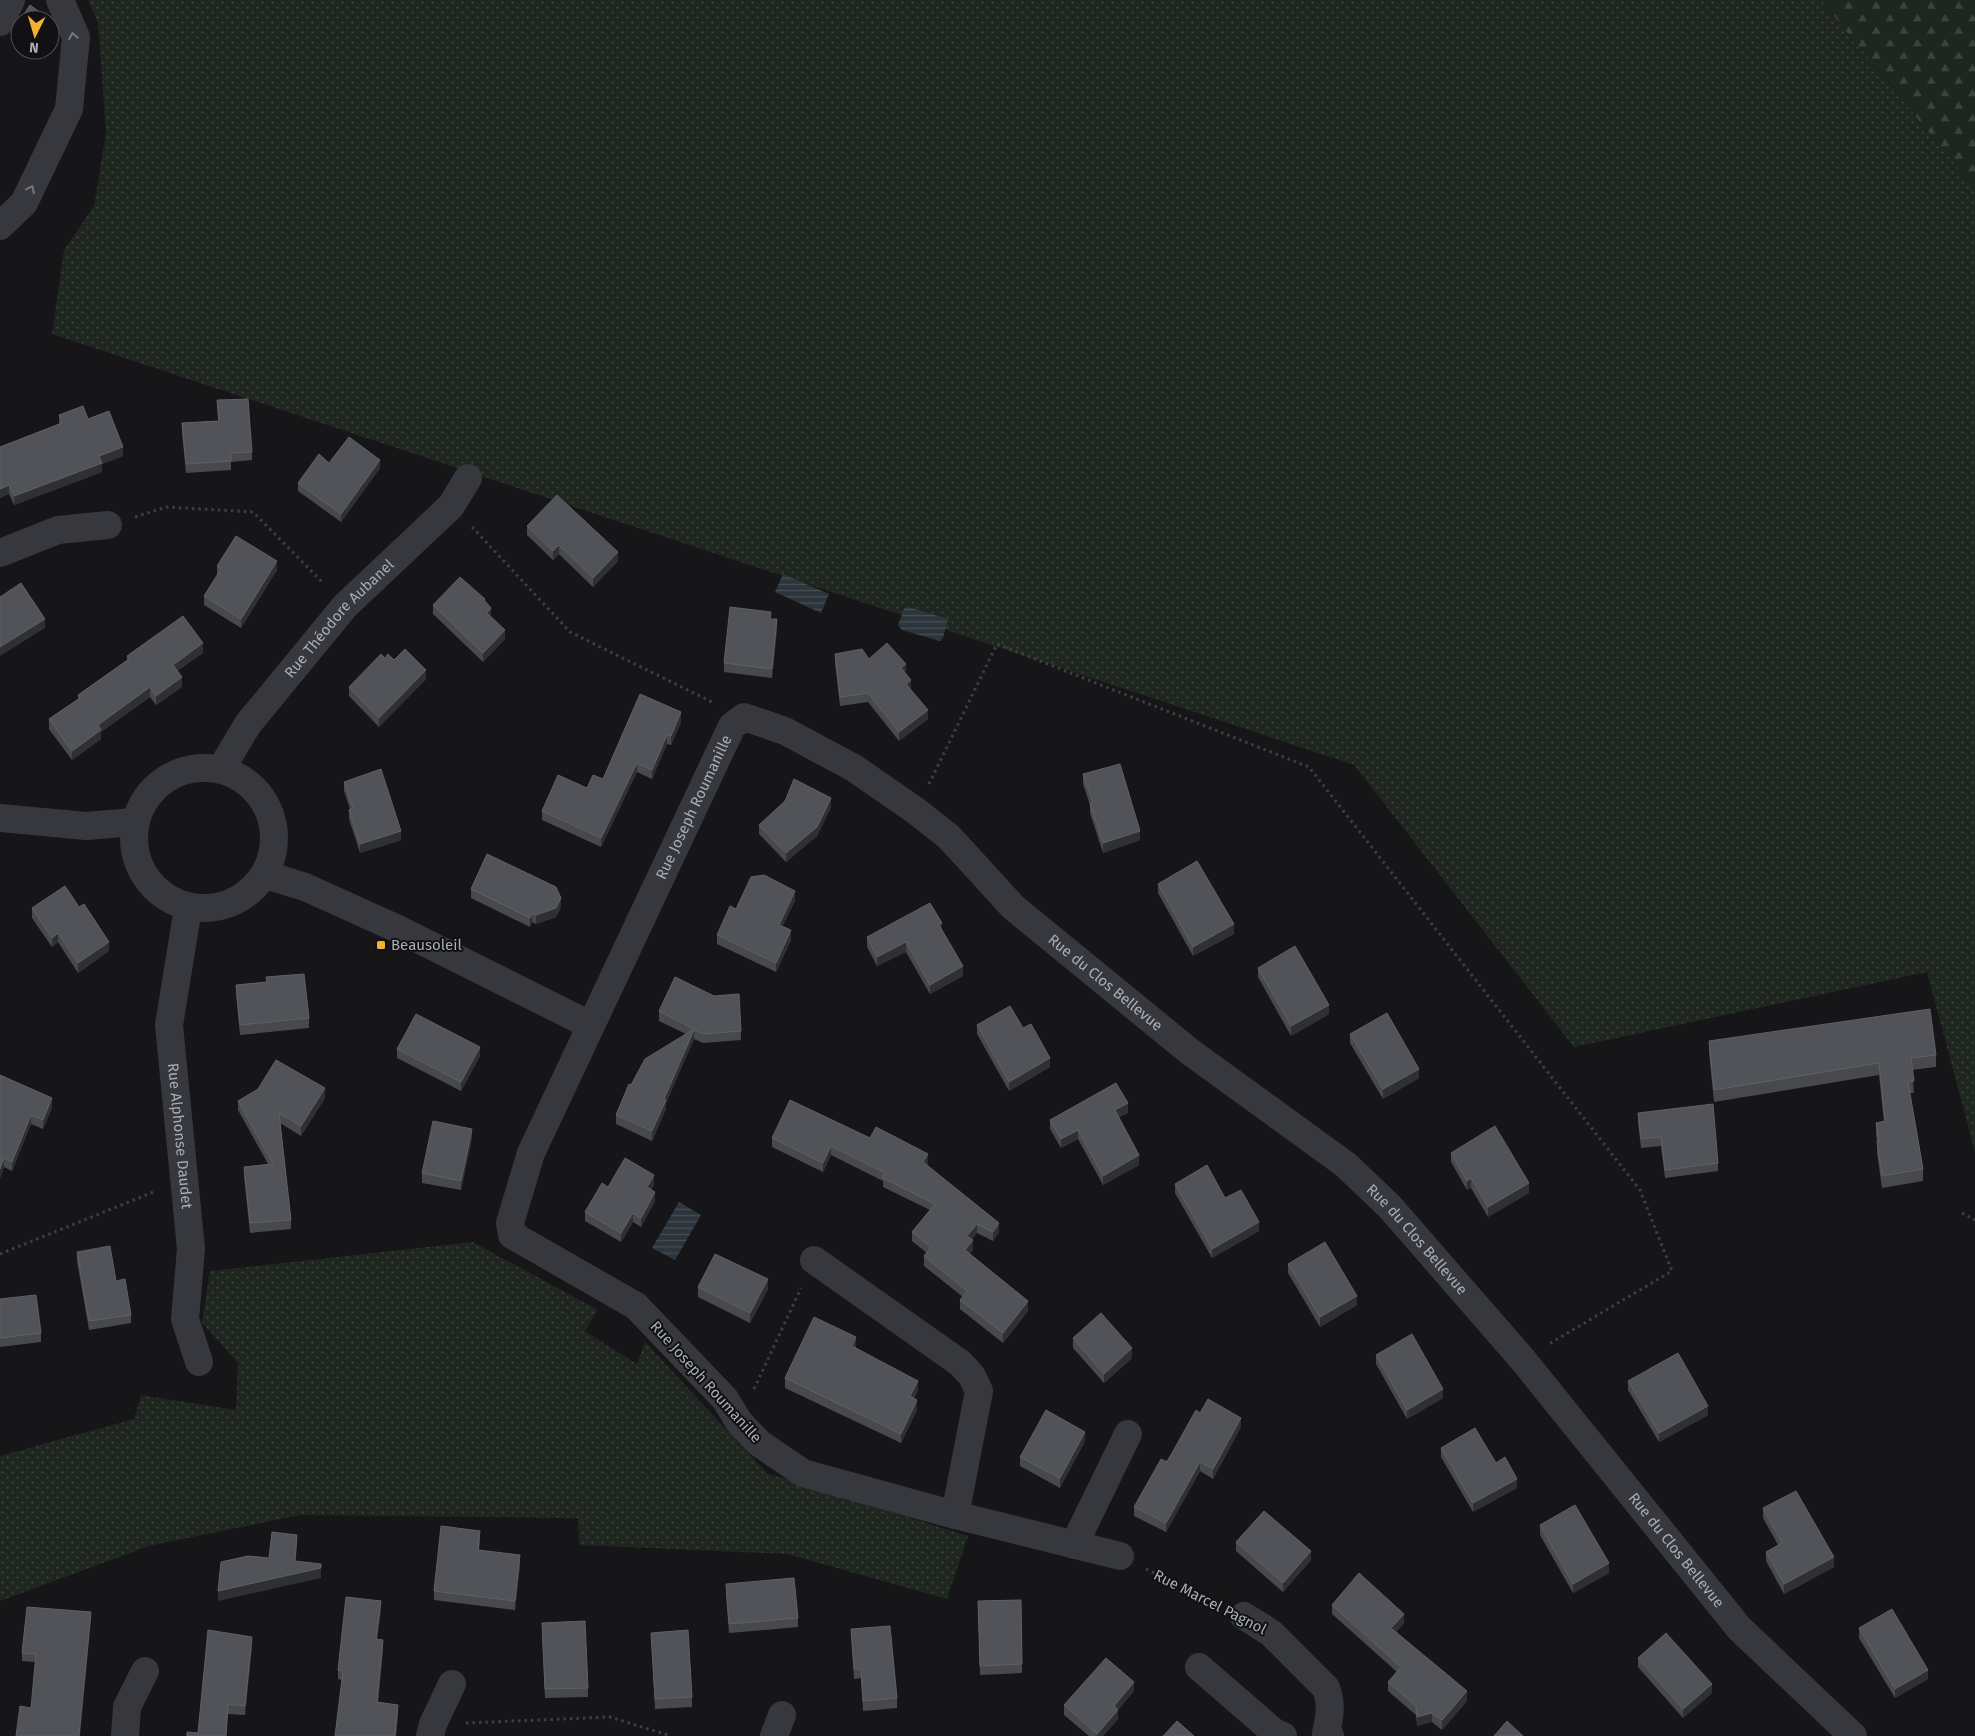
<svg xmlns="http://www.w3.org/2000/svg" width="1975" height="1736" viewBox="0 0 1975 1736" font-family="'Fira Sans',sans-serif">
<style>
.green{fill:url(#green-dots)}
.forest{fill:url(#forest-firs)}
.water{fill:url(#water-rules)}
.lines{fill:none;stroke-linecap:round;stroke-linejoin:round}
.path{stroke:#3d3f44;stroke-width:3;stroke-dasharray:2.5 4;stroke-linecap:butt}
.minor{stroke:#37383d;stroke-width:28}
.wall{fill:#47494d}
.shaded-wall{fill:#2f3033}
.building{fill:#525359;stroke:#5f6168}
.oneway{stroke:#757881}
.poi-dot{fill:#f2b134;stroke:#111113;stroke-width:2}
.labels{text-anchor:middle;stroke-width:4;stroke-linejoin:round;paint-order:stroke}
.street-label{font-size:15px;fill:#a8adb8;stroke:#111113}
.poi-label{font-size:15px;fill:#a8adb8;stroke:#111113;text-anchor:start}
</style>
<defs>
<pattern id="green-dots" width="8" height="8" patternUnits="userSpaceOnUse" patternTransform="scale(1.25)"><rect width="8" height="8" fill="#1e261f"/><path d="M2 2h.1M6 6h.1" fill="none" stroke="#3c433d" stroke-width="1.8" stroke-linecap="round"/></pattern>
<pattern id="forest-firs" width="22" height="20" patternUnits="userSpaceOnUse" patternTransform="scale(1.25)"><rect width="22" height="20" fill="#1e261f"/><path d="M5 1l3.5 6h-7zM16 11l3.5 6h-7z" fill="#3c433d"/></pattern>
<pattern id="water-rules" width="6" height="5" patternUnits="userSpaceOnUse" patternTransform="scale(1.25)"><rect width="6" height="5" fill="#2c353c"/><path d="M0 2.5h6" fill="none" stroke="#485056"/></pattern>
</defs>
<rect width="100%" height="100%" fill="#161618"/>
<path class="green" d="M88,0H1821L1975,189V1152L1927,972L1574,1047L1354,765L52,334L64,250L94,206L106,133L98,23Z
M473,1242L598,1310L585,1331L637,1364L645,1342L767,1473L968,1536L947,1599L787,1554L579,1545L578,1518L300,1515L149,1546L0,1601V1456L134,1419L141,1395L236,1410L238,1363L202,1323L210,1271Z"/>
<path class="forest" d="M1821,0H1975V189Z"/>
<path class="water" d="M783,574L829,594L821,613L775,592Z
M908,607L948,619L943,638L940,641L902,630L898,625L904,609Z
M679,1202L701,1215L675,1260L652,1248Z"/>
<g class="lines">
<path class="path" d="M135,517L166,507L253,512L324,584
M472,527L570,632L714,703
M929,784L997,644L1309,767L1640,1190L1672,1271L1549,1344
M1962,1213L1975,1220
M0,1254L156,1191
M754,1389L801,1288
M1146,1569L1219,1604
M466,1723L610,1717L671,1736"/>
<g class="minor">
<path d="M0,22L11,0"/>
<path d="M0,226L24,203L69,109L76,37L60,0"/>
<path d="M0,553L58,530L108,525"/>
<circle cx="204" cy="838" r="70"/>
<path id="s1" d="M221,769L248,724L345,606L451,506L468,478"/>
<path d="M0,818L86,826L134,822"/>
<path d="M266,875L305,887L398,929L590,1025"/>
<path id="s2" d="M188,908L169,1025L191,1249L185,1319L199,1362"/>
<path d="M814,1260L960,1363L972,1376L979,1391L955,1515"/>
<path d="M1074,1545L1128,1434"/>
<path id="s3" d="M1120,1556L955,1515L803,1473L759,1443L739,1422L725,1399L636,1306L512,1235L510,1223L531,1153L732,726L744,717L785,731L854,768L916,811L949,837L1013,907L1189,1051L1346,1165L1390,1207L1523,1360L1739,1628L1853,1736"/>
<path d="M1244,1616L1271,1633L1326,1688C1332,1704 1330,1716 1326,1733L1330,1736"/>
<path d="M1199,1667L1274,1732L1283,1736"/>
<path d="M125,1736L127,1707L145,1671"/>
<path d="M430,1736L433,1724L452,1684"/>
<path d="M774,1736L782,1715"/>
</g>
</g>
<path class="wall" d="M20,20V35L16,32V27Z
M217,400L252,452V460L231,462V470L186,473L182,432V423L218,421Z
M59,415L88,419L123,456L102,464V472L14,505L9,494L0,498V447L59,424Z
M329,463L380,468L341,522L298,491V483Z
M527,526L618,561L593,587L559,554L553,560L527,535Z
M217,566L277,570L241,628L204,605V596L217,576Z
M485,602L491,617L505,639L483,662L433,614V605Z
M771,619L777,629L772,678L724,672V663Z
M203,653L177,671L182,687L156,705L150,697L101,732V739L72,760L49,729V719L78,699V695L127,661V656Z
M835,654L869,659L906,673H905L911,689H910L928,719L899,741L868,702L840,706L835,663Z
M385,658L394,660L426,679L379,727L349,696V687Z
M681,722L671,745L667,744L652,779L637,772L601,847L542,820V811L603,779Z
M1083,774L1140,840L1103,853L1090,813V805L1083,784Z
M344,782L401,840L360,853L349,819V810L350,809L344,791Z
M831,807L817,836L786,862L759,834V825Z
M1158,884L1234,934L1193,956L1158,893Z
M471,889L561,907L556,917L536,924L532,922L530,927L471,898Z
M795,901L782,926L791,940L776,972L717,944V935L736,909Z
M32,908L109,951L78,973L58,942L52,947L32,918Z
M942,931L963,976L930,994L906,952L877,966L867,947V937Z
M1258,968L1329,1014L1291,1036L1258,977Z
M266,977L309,1018V1028L240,1035L236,994V985L266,982Z
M659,1011L741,1031V1040L703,1043L694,1039L666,1103V1109L652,1141L616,1124V1115L631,1085L686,1034L659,1021Z
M977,1025L1023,1028L1050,1067L1009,1091L977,1034Z
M1350,1034L1419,1078L1383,1099L1350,1043Z
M1709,1041L1936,1055V1067L1912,1070L1914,1093H1910L1923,1169V1181L1882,1188L1877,1153V1141L1876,1135V1123L1884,1122L1879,1075L1714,1102L1709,1053Z
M397,1049L480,1056L461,1091L397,1058Z
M0,1075L52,1108L43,1129L31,1124L12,1171L4,1167L0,1178Z
M325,1098L301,1136L280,1123L291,1220V1229L250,1233L244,1176V1167L268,1164L238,1110V1101Z
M1128,1113L1119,1117L1139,1165L1103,1185L1078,1139L1061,1148L1050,1129V1120Z
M1638,1113L1718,1163V1171L1665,1178L1661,1146L1641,1148L1638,1122Z
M472,1138L461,1190L422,1183V1173Z
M772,1138H870L928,1163L927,1165L999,1232L993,1241L977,1233L972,1239L973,1250L969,1254L1028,1311L1003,1343L960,1309V1300L963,1297L924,1266V1256L927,1253L912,1241V1232L930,1210L883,1187V1181L831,1155L823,1172L772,1147Z
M1451,1153L1529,1193L1488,1217L1471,1188L1467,1190L1451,1162Z
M654,1184L651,1190L655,1201L641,1227L633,1222L621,1242L585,1221V1212L608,1187Z
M1175,1184L1225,1198L1259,1231L1212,1258L1175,1193Z
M77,1252L116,1281L131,1315V1323L89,1330L77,1261Z
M1288,1264L1357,1305L1320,1327L1288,1273Z
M698,1287L768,1289L750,1323L698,1297Z
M0,1299L41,1333V1342L0,1347Z
M1073,1338L1132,1358L1104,1383L1073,1348Z
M856,1346V1348L918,1390L914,1398L917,1410L901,1443L785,1388V1378Z
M1376,1355L1443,1398L1407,1419L1376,1364Z
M1628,1381L1708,1415L1659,1442L1628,1390Z
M1200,1413L1241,1427L1213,1479L1200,1471L1166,1532L1134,1516V1507Z
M1085,1441L1060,1488L1020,1466V1457Z
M1441,1448L1496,1463L1517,1488L1473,1512L1441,1457Z
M1763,1508L1834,1567L1784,1594L1766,1561V1552L1778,1545L1763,1518Z
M1540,1525L1609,1573L1573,1593L1540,1535Z
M480,1540L479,1550L520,1564L515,1610L434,1600V1591Z
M1236,1542L1311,1560L1283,1592L1236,1551Z
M726,1584L798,1618V1627L729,1633L726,1594Z
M978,1601L1022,1664V1673L980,1675Z
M1332,1605L1404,1623L1396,1632L1467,1701L1442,1730L1432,1722L1417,1726L1416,1715L1388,1691V1682L1397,1672L1332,1614Z
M381,1610L377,1639L383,1649L378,1703L398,1714L396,1736H335L342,1680L338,1679V1670Z
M91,1621L35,1662L22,1661V1653Z
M1859,1628L1928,1679L1895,1698L1859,1638Z
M851,1629L897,1698V1708L863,1711L861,1678L854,1679Z
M542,1633L588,1688V1697L545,1698Z
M651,1633L692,1697V1707L655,1709Z
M252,1646L245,1715L228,1714L226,1736H187L198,1733Z
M1638,1658L1712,1693L1683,1718L1638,1667Z
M1134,1691L1118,1710V1719L1103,1736H1089L1064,1715V1705Z"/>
<path class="shaded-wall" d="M123,447V456L102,464V472L14,505V496L99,456Z
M380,460V468L341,522V514Z
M9,485V494L0,498V489Z
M559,545V554L553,560V551Z
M618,552V561L593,587V578Z
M277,561V570L241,628V619Z
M491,608V617L487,613Z
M45,619V628L0,656V647Z
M777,619V629L772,678V669Z
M505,630V639L483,662V653Z
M203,643V653L173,674V665Z
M906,664V673L901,677V668Z
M426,670V679L379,727V718Z
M182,677V687L156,705V696Z
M911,680V689L906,693V684Z
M150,687V697L101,732V739L72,760V751L98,725Z
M928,710V719L899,741V732Z
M681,712V722L671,745V736Z
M667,735V744L652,779V770Z
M637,763V772L601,847V838Z
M831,798V807L817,836L786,862V853Z
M401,831V840L360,853V844Z
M1140,831V840L1103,853V843Z
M795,891V901L779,934V925Z
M561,898V907L556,917L536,924V915Z
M532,913V922L530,927V918Z
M942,923V933L939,925Z
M1234,924V934L1193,956V947Z
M791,930V940L776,972V963Z
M58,933V942L52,947V938Z
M109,942V951L78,973V963Z
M906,942V952L877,966V957Z
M963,966V976L930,994V985Z
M1329,1005V1014L1291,1036V1026Z
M694,1030V1039L666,1103V1109L652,1141V1131L664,1099Z
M480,1047V1056L461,1091V1082Z
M1050,1058V1067L1009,1091V1082Z
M1419,1069V1078L1383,1099V1089Z
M325,1088V1098L301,1136V1126Z
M52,1098V1108L43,1129V1120Z
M1128,1103V1113L1115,1119V1110Z
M31,1115V1124L12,1171V1162Z
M472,1129V1138L461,1190V1181Z
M1078,1130V1139L1061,1148V1139Z
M831,1146V1155L823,1172V1163Z
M928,1154V1163L923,1172V1162Z
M1139,1155V1165L1103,1185V1176Z
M4,1158V1167L0,1178V1169Z
M654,1175V1184L647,1197V1187Z
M1471,1178V1188L1467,1190V1181Z
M1529,1183V1193L1488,1217V1207Z
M655,1192V1201L641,1227V1218Z
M633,1213V1222L621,1242V1233Z
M1259,1222V1231L1212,1258V1249Z
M999,1223V1232L993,1241V1232Z
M977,1224V1233L967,1245V1236Z
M973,1240V1250L965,1259V1250Z
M768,1279V1289L750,1323V1313Z
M1357,1296V1305L1320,1327V1317Z
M1028,1301V1311L1003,1343V1333Z
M856,1337V1346L852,1355V1346Z
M1132,1348V1358L1104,1383V1374Z
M918,1381V1390L910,1406V1396Z
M1443,1389V1398L1407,1419V1410Z
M917,1400V1410L901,1443V1434Z
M1708,1406V1415L1659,1442V1433Z
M1241,1418V1427L1213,1479V1469Z
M1085,1432V1441L1060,1488V1478Z
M1200,1462V1471L1166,1532V1523Z
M1517,1479V1488L1473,1512V1503Z
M297,1535V1544L295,1570V1561Z
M1311,1551V1560L1283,1592V1583Z
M520,1555V1564L515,1610V1601Z
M1834,1557V1567L1784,1594V1584Z
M1609,1563V1573L1573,1593V1584Z
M321,1568V1578L218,1601V1591Z
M381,1601V1610L376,1648V1639Z
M91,1612V1621L80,1736H79Z
M1404,1614V1623L1391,1637V1628Z
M252,1637V1646L245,1715V1706Z
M383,1640V1649L377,1712V1702Z
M1928,1670V1679L1895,1698V1689Z
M1134,1682V1691L1118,1710V1719L1103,1736H1097V1734L1114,1706Z
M1712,1684V1693L1683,1718V1709Z
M1467,1691V1701L1442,1730V1720Z
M228,1704V1714L226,1736Z
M398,1705V1714L396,1736H395Z
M1432,1713V1722L1417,1726V1717Z"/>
<path class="building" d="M30,5L51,20L50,22V20H20Z
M20,20V30L16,27Z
M248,399L252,452L231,453V461L186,464L182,423L219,421L217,400Z
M83,406L88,419L109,411L123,447L99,456L102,463L14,496L9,485L0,489V447L62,423L59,415Z
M349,437L380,460L341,514L298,483L319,454L329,463Z
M557,495L618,552L593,578L559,545L553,551L527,526Z
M236,536L277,561L241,619L204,596L221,569L217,566Z
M460,577L485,599L484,600L491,608L487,613L505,630L483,653L433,605Z
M21,583L45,619L0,647V597Z
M730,607L771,612L770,619H777L772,669L724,663Z
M183,616L203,643L173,665L182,677L156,696L150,687L98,725L101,730L72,751L49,719L80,698L78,695L129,659L127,656Z
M887,643L906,664L901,668L911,680L906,684L928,710L899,732L868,693L840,697L835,654L862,649L869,659Z
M405,649L426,670L379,718L349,687L381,654L385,658L388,654L394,660Z
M640,694L681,712L671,736L667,735L652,770L637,763L601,838L542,811L558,775L587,788L593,775L603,779Z
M1120,764L1140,831L1103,843L1090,804L1093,803L1083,774Z
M381,769L401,831L360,844L349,810L353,808L344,782Z
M794,779L831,798L817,827L786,853L759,825L785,801Z
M487,854L556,887L561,898L556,908L536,915L532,913L530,918L471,889Z
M1197,861L1234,924L1193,947L1158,884Z
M764,875L795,891L779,925L791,930L776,963L717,935L730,906L736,909L751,877Z
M65,886L79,907L84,904L109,942L78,963L58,933L52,938L32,908Z
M930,903L942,923L939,925L963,966L930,985L906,942L877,957L867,937Z
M1295,946L1329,1005L1291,1026L1258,968Z
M304,974L309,1018L240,1025L236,985L267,982L266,977Z
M675,977L714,996L739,994L741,1031L703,1034L694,1030L664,1099L666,1100L652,1131L616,1115L629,1084L631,1085L645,1059L694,1029L659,1011Z
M1010,1006L1023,1028L1031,1024L1050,1058L1009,1082L977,1025Z
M1930,1009L1936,1055L1911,1058L1914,1081L1908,1082L1923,1169L1882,1176L1877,1141H1879L1876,1123L1885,1121L1879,1063L1714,1090L1709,1041Z
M1387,1013L1419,1069L1383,1089L1350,1034Z
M416,1014L480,1047L461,1082L397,1049Z
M276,1060L325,1088L301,1126L279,1113L291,1220L250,1223L244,1167L273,1164L238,1101L258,1089Z
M0,1075L52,1098L43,1120L31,1115L12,1162L4,1158L0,1169Z
M1116,1083L1128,1103L1115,1110L1139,1155L1103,1176L1078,1130L1061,1139L1050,1120Z
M790,1100L870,1138L876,1127L928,1154L923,1162L999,1223L993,1232L977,1224L967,1236L973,1240L965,1250L1028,1301L1003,1333L960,1300L967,1291L924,1256L931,1247L912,1232L935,1204L883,1178L885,1173L831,1146L823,1163L772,1138Z
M1713,1104L1718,1163L1665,1170L1661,1137L1641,1139L1638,1113Z
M433,1121L472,1129L461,1181L422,1173Z
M1495,1126L1529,1183L1488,1207L1471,1178L1467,1181L1451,1153Z
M625,1158L654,1175L647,1187L655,1192L641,1218L633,1213L621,1233L585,1212L602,1183L608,1187Z
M1207,1165L1225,1198L1241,1190L1259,1222L1212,1249L1175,1184Z
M1325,1242L1357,1296L1320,1317L1288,1264Z
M110,1246L116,1281L125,1279L131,1315L89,1321L77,1252Z
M715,1254L768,1279L750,1313L698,1287Z
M36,1295L41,1333L0,1338V1299Z
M1101,1313L1132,1348L1104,1374L1073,1338Z
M814,1317L856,1337L852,1346L918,1381L910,1396L917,1400L901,1434L785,1378Z
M1412,1334L1443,1389L1407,1410L1376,1355Z
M1678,1353L1708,1406L1659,1433L1628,1381Z
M1208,1399L1241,1418L1213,1469L1200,1462L1166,1523L1134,1507L1161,1459L1167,1462L1196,1410L1200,1413Z
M1046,1410L1085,1432L1060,1478L1020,1457Z
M1475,1428L1496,1463L1505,1457L1517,1479L1473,1503L1441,1448Z
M1796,1491L1834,1557L1784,1584L1766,1552L1782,1543L1763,1508Z
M1575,1505L1609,1563L1573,1584L1540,1525Z
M1264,1511L1311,1551L1283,1583L1236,1542Z
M441,1526L480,1531L478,1550L520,1555L515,1601L434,1591Z
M272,1532L297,1535L295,1561L321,1564V1568L218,1591L221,1562L248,1556L269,1558Z
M1359,1573L1404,1614L1391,1628L1467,1691L1442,1720L1432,1713L1417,1717L1416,1706L1388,1682L1401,1667L1332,1605Z
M794,1578L798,1618L729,1624L726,1584Z
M346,1597L381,1601L376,1639L383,1640L377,1702L398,1705L395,1736H335L343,1671L338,1670Z
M1021,1600L1022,1664L980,1666L978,1601Z
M27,1607L91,1612L79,1736H16L20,1706L31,1708L36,1654L22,1653Z
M1892,1609L1928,1670L1895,1689L1859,1628Z
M585,1621L588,1688L545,1689L542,1623Z
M890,1626L897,1698L863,1701L861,1669H854L851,1629Z
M208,1630L252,1637L245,1706L228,1704L226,1736H187V1732L198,1733Z
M688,1630L692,1697L655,1699L651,1633Z
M1666,1633L1712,1684L1683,1709L1638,1658Z
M1106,1658L1134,1682L1114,1706L1118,1710L1097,1734L1064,1705Z
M1177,1721L1194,1736H1163Z
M1507,1721L1523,1736H1494Z"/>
<defs><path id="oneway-chevron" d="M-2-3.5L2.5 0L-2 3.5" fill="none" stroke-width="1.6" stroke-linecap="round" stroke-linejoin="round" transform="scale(1.25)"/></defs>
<g class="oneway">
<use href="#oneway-chevron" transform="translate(73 36) rotate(-100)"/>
<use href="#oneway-chevron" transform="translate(31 189) rotate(-64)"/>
</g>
<rect class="poi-dot" x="376" y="940" width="10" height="10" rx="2.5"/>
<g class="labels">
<g class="street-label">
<text dy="5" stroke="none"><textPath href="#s1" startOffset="192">Rue Théodore Aubanel</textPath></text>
<text dy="5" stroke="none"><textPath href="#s3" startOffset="1176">Rue Joseph Roumanille</textPath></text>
<text dy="5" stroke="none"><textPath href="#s3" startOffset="1734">Rue du Clos Bellevue</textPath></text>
<text dy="5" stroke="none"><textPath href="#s2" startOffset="230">Rue Alphonse Daudet</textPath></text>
<text dy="5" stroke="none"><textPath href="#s3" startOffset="2139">Rue du Clos Bellevue</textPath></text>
<text transform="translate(706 1382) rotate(48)" y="5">Rue Joseph Roumanille</text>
<text dy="5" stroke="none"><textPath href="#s3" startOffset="2544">Rue du Clos Bellevue</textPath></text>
<text transform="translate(1210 1602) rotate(27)" y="5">Rue Marcel Pagnol</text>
</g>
<g class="poi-label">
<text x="391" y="950">Beausoleil</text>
</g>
</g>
<g transform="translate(35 35) rotate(185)"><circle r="24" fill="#111113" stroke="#4d4f55"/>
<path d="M0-4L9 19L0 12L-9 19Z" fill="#f2b134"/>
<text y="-8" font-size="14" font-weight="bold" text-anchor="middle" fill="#a8adb8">N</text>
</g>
</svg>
